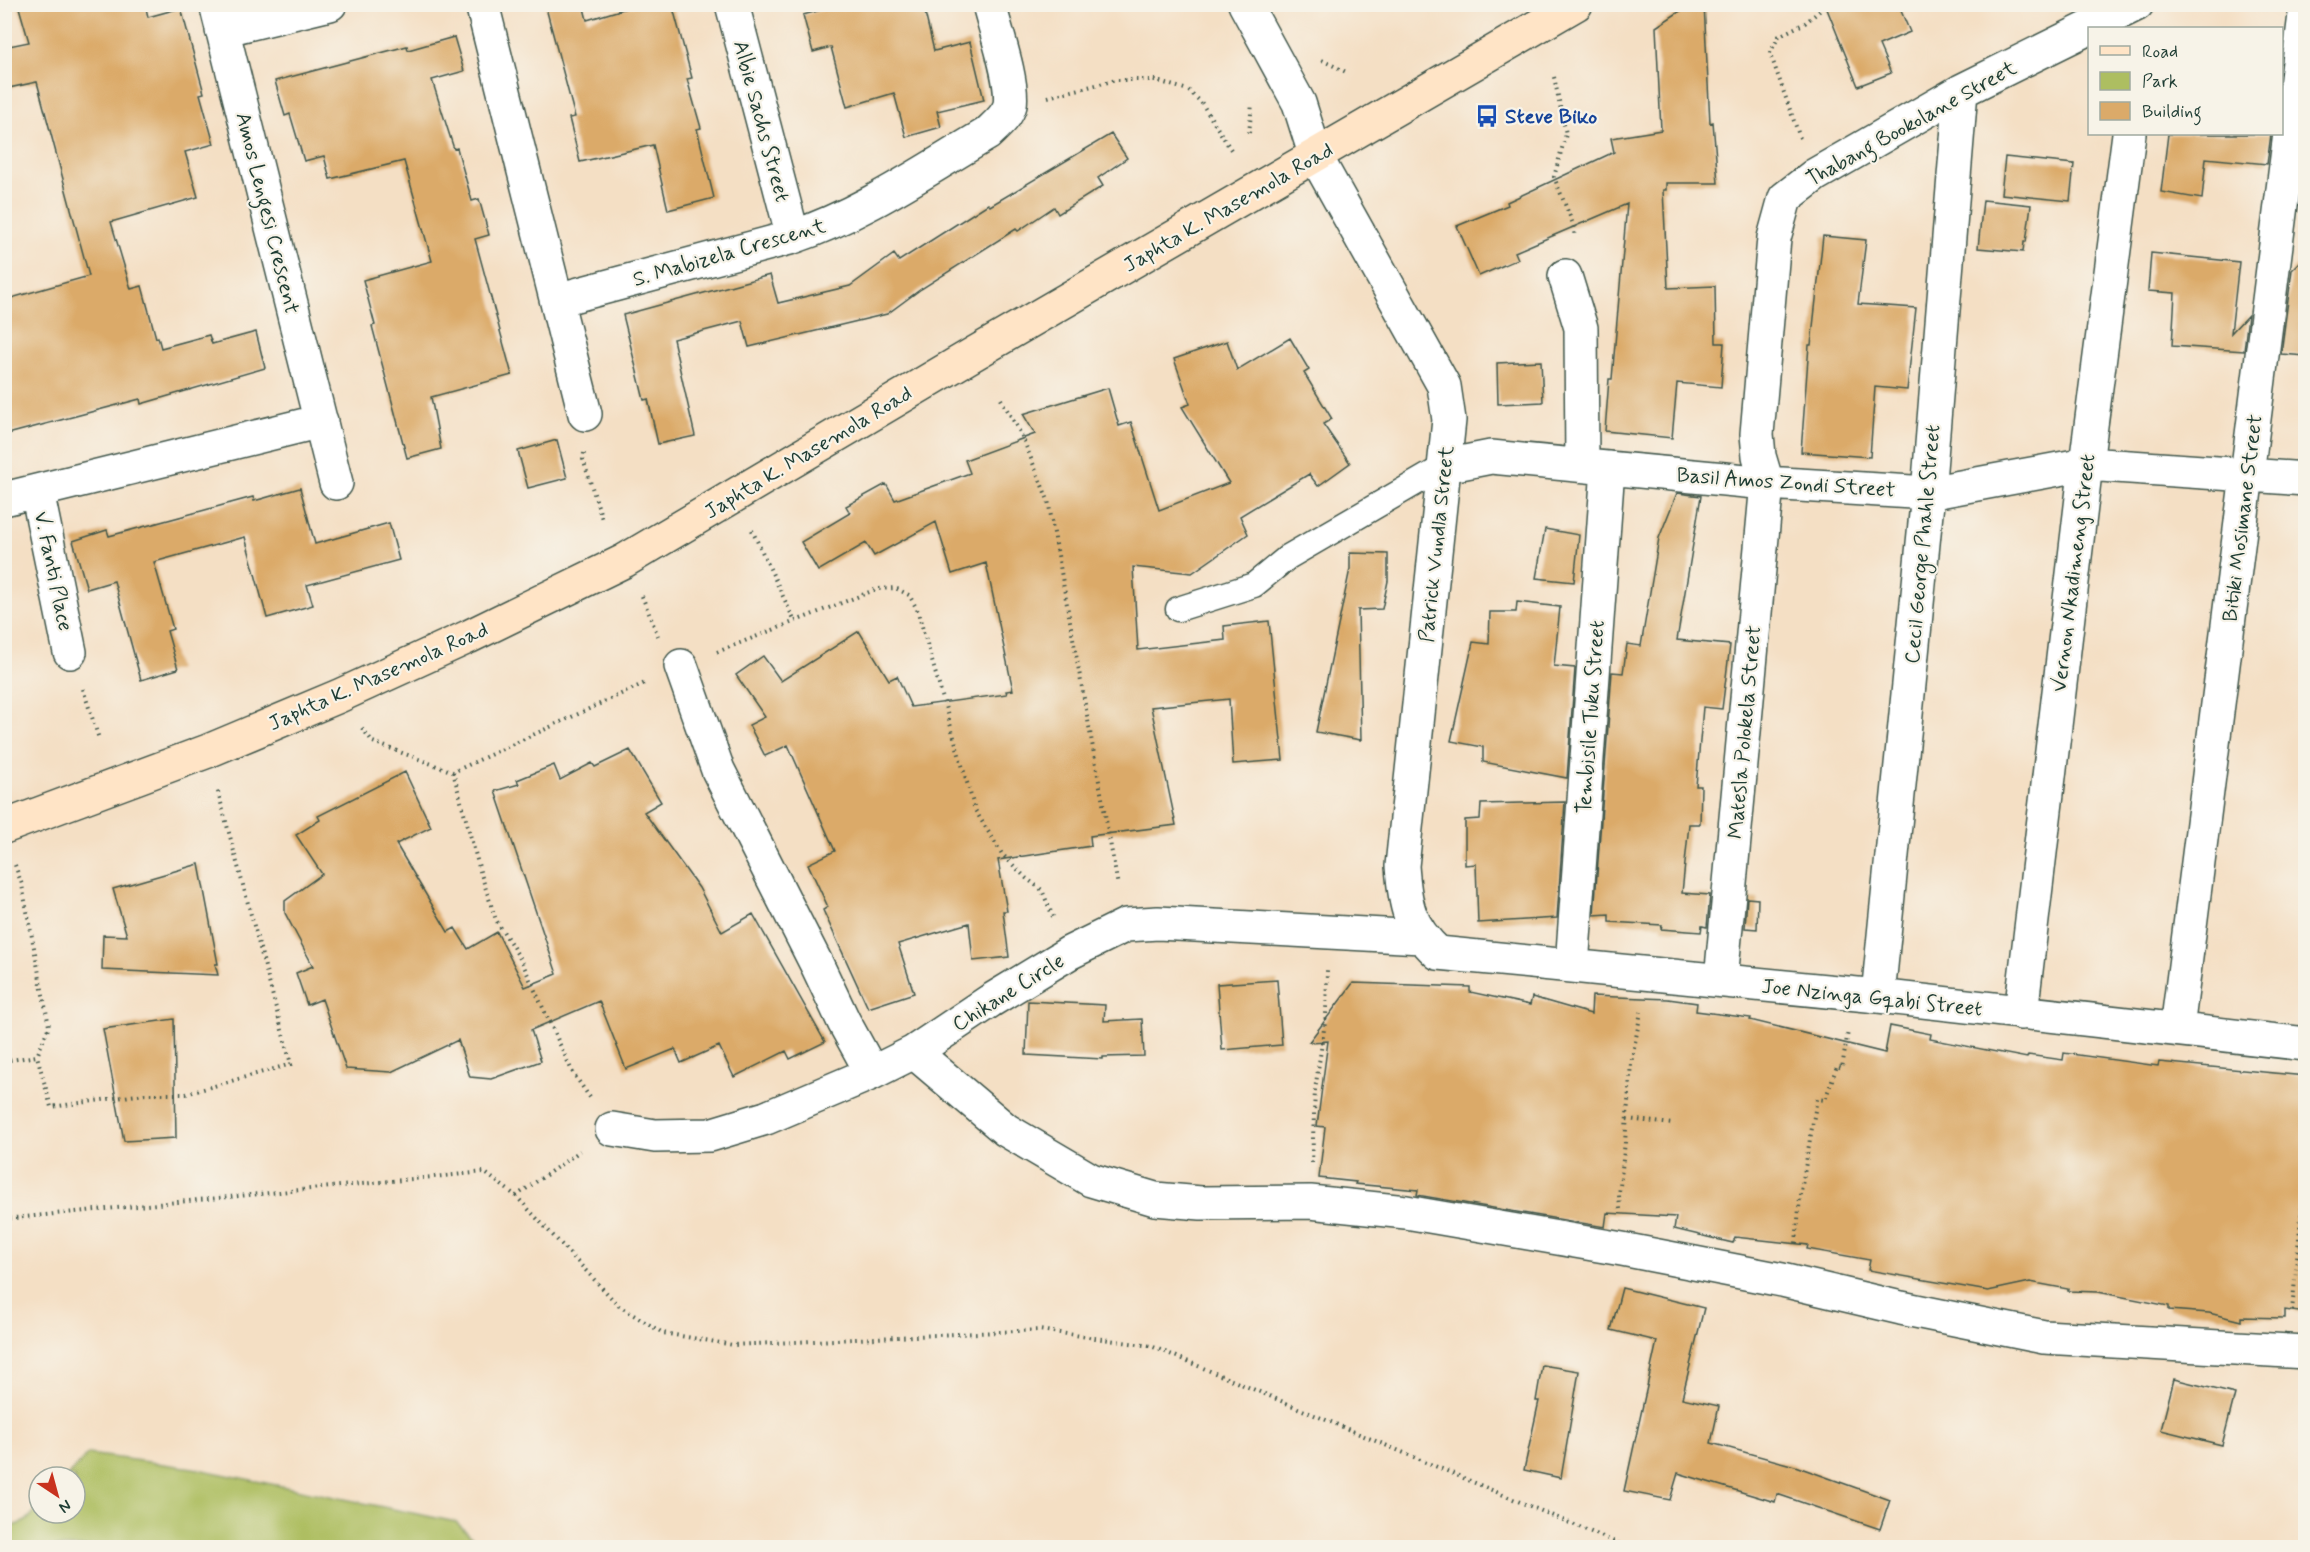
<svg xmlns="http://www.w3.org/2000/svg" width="2310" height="1552" viewBox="0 0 2310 1552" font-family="Mynerve,sans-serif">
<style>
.green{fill:#adbe61;stroke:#667e4a;stroke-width:1.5}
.building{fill:#dbaa69}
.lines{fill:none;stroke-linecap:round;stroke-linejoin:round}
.service-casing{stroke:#3f554a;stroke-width:27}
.minor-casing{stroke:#3f554a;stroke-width:36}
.tertiary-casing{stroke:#3f554a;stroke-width:36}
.secondary-casing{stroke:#3f554a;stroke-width:36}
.path{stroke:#3f554a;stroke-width:4;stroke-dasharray:1.5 4.5;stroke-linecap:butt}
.service{stroke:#fff;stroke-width:24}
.minor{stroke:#fff;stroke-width:33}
.tertiary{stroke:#fff;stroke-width:33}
.secondary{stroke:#ffe4c6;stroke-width:33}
.labels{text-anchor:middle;stroke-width:4.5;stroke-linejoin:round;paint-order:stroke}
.transit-label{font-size:21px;font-weight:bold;fill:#164399;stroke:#f7f3e8;text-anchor:start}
.street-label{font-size:21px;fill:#1f3d34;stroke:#f7f3e8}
</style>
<rect width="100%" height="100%" fill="#f7f3e8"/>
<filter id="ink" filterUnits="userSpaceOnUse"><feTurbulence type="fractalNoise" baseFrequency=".0167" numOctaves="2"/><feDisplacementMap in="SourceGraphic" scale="12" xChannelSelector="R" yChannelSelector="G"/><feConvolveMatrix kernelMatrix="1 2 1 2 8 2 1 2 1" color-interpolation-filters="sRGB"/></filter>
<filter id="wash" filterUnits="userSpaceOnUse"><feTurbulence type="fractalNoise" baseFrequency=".008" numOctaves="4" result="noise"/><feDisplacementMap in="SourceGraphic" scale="24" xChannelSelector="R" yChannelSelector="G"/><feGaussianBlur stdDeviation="1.35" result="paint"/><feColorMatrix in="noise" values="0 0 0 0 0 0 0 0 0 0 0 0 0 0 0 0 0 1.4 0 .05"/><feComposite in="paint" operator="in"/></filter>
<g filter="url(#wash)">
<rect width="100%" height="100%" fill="#f4dfc4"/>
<path class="green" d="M88,1454L193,1468L456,1522L482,1547H5V1529L26,1521L39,1507V1513H75V1477H67Z"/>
<g id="blocks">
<path class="building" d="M18,4H145L148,17L181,8L204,93L200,94L214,144L185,152L198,197L111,222L131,289L142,286L156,338L158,337L161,348L209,335L212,344L256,332L265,368L141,404L140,399L4,435V300L89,276L37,82L4,89V47L29,42Z
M545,4H583L587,20L640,4H672L692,78L687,79L701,128L697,129L714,198L668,210L653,145L580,162L569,118L575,117Z
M843,4H923L934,51L970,42L984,100L937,111L941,127L906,137L894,93L847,107L831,47L813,52L803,15Z
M1691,4H1704L1710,123L1713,122L1718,183H1666V190H1663L1668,288L1715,286L1716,343H1724L1721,387L1677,383L1672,438L1605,431L1609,379H1612L1627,204L1515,252L1518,259L1479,276L1457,226L1508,205L1507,202L1614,152L1611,138L1661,130L1656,27Z
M1825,4H1898L1910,32L1879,45L1891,73L1858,86Z
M454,37L464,71L432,80L454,149L457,148L472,201L479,199L489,235L475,239L512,375L431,397L441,449L407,458L372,326L375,325L363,280L432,261L404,161L330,179L324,156L304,161L290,114L285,116L275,81L407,46L408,50Z
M1111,134L1127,158L1098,178L1103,186L1058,214L1054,207L1018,231L1016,229L921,289L887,314L749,347L742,321L673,339L695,436L658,444L648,399L644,400L623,315L770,275L778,303L850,286L894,254L899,261L988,204L990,206Z
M2168,134H2271L2267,164L2206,158L2202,199L2161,192Z
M2005,157L2074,164L2070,201L2001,194Z
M1983,200L2031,205L2026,242H2024L2023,252L1978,248Z
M1823,236L1866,240L1858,304L1916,308L1907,390L1875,387L1870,457L1801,452L1809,345H1811Z
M2151,253L2239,262L2231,333L2248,315L2244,351L2172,346L2175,293L2148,291Z
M2306,256V356L2281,354L2292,270Z
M1290,338L1309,370L1304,373L1332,419L1323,424L1350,463L1318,486L1309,474L1240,516L1248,534L1192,573L1133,567L1138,650L1225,640L1224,626L1269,621L1283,760L1233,764L1229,699L1151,707L1176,825L1090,836L1091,846L998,860L1007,911H1003L1009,957L973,961L969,923L898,944L914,993L868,1008L823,910L828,907L808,864L835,851L788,745L765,756L749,725L765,717L736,675L763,656L781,681L859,631L889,680L897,676L911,707L1007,694L1006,691L1013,690L986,563L952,574L936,522L874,556L866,543L818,571L801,542L850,513L846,506L886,484L895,500L970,473L965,460L1035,434L1023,414L1108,388L1119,426L1131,422L1159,510L1229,483L1182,407L1190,404L1174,359L1227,341L1237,370Z
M1541,361L1543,402L1498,404L1497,363Z
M557,440L567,478L528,488L518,451Z
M300,488L315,544L389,523L399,560L307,585L313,605L267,618L245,537L154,562L173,629L167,631L178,669L141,680L114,581L87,589L73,541L107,530L109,536L253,497L254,501Z
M1677,493L1701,496L1677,640L1730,645L1722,709L1703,707L1696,786H1701L1700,824H1689L1682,893L1710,895L1707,927L1702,926L1701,932L1661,929L1662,925L1609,922V914L1594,915L1612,672L1623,673L1627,644L1641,646L1659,538Z
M1545,529L1579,535L1574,582L1536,578Z
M1350,553L1388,554V581L1382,609L1358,610L1361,740L1316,732L1350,569Z
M1517,602L1560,607L1554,666L1575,668L1567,778L1483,762V747L1451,741L1473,642L1489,644L1490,612H1516Z
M630,750L661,802L644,812L699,888L722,932L753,914L825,1042L790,1059L786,1051L734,1077L719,1046L681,1063L675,1049L626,1069L599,1001L531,1030L541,1061L491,1079L470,1077L458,1040L391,1072L346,1069L322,999L307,1005L296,973L313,966L285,913V901L322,874L296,835L320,820L318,816L405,772L431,827L396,844L448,932L455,928L468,949L497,932L525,987L557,974L495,791L519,784L517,780L554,765L560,780L592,763L595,767Z
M1565,802L1557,918L1478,923L1476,864L1465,865V820L1480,819L1481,804Z
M199,864L218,964H215L218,975L102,970L103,935L127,936L113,889Z
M1747,898L1758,899L1757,929L1745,928Z
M1277,980L1282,1045L1222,1050L1217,984Z
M1353,983L1470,987V992L1530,1005L1532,997L1591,1014L1592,996L1668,999L1697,1003L1696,1011L1751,1018L1750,1020L1885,1053L1890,1026L1931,1034L1930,1039L2027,1058L2028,1055L2063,1060L2064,1053L2158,1066L2159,1062L2306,1076V1313L2285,1310V1318L2241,1317V1321L2209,1313L2169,1310V1306L2098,1292L2068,1291V1289L2030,1282L1988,1291L1868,1270L1870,1260L1807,1249L1808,1245L1735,1237L1733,1243L1674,1229L1676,1217L1607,1213L1605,1227L1417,1195L1418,1190L1355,1184L1356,1182L1319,1178L1325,1127L1317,1126L1328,1041L1309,1042Z
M1028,1001L1105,1005L1104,1021L1142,1019L1144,1056L1103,1057V1059L1026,1055Z
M174,1019L176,1138L124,1141L103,1029Z
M1622,1288L1704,1308L1682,1398L1719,1406L1711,1443L1795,1466L1890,1500L1880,1529L1777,1494L1775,1502L1678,1473L1670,1500L1624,1491L1657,1341L1611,1330Z
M1542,1365L1579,1371L1561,1478L1524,1470L1539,1401H1536Z
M2174,1379L2235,1394L2222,1445L2161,1430Z"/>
</g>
</g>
<g filter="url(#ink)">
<use href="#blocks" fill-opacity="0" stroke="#3f554a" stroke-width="1.5"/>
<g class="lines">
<g class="service-casing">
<path id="service" d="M1178,609L1254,585L1288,557L1445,466"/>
</g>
<g class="minor-casing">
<path id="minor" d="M216,4L336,483
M482,4L585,414
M732,4L793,237
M222,30L330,4
M1316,157L1444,386L1449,420L1402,866C1405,905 1408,925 1438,953L1878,996L2306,1044
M1565,276L1581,328L1582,465
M557,300L793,237C862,214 924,171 987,134C995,126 1007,117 1010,105C1014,82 995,29 989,4
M1445,466L1491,457L1767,483L1928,493L2086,464L2306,479
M37,491L70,652
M4,499L321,421
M681,666L718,770L817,965L844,1022L872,1073
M1572,966L1608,468
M1721,980L1767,483L1759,456L1757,434L1774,238L1785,198L1815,175L1961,91L2137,4
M1878,996L1928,493L1961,91
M2021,1013L2086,464L2129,134
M2177,1029L2306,7
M914,1052L1006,1130L1091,1180L1155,1199L1201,1203L1310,1202L1406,1212L1622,1249L1782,1280L1901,1308L2044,1337L2306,1352
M612,1129L655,1136L710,1135L766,1118L872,1073L914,1052L990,1001L1069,953L1126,925L1158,923L1421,937"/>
</g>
<g class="tertiary-casing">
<path id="tertiary" d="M1245,4L1299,103L1316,157"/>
</g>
<g class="secondary-casing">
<path id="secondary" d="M4,827L208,751L339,696L468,637L624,561L975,353L1576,4"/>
</g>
<path class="path" d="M1322,60L1348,73
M1554,77L1566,134L1554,177L1573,224L1575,238
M1048,97L1116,80H1154L1188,90L1201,102L1233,153
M1249,133L1252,104
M1800,138L1770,53L1779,36L1805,23L1828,4
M1001,399L1021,434L1048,500L1118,886
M584,453L583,459L602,519
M752,530L795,622
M642,596L658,636
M717,652L877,589L895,588L909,595L917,609L975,810L1002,854L1026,878L1042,890L1053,917
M83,689L99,739
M362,728L373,742L453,772L647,682
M453,772L480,871L496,920L521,960L573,1073L591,1099
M15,865L22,885L49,1026L37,1056
M4,1061L37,1056L51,1107L145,1094H186L291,1064L217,788
M1627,1119L1673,1124
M1312,1163L1315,1090L1326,1016L1327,970
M516,1196L580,1151
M1620,1209L1619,1195L1625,1142L1631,1063L1641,1012
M4,1219L484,1172L516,1196L619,1306L663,1333L733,1345L1039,1330L1151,1346L1629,1548
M1796,1243L1800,1197L1817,1099L1825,1100L1837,1066L1842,1068L1848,1031
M2292,1311L2306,1165"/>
<use href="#service" class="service"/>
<use href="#minor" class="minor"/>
<use href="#tertiary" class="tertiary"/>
<use href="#secondary" class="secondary"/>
</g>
</g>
<defs>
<g id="bus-bare" transform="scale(1.8)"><path d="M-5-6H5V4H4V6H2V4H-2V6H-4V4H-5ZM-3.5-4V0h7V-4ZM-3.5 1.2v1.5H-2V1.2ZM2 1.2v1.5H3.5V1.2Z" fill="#1a4fb4" stroke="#f7f3e8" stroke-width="2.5" paint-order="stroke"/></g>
</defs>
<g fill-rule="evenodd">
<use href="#bus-bare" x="1487" y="116"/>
</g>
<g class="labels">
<g class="transit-label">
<text x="1505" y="123">Steve Biko</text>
</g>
<g class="street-label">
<text transform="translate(762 121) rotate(75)" y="7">Albie Sachs Street</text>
<text transform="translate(1911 123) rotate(-29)" y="7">Thabang Bookolane Street</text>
<text transform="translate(1228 207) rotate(-30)" y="7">Japhta K. Masemola Road</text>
<text transform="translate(268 213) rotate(76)" y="7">Amos Lengesi Crescent</text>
<text transform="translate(729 252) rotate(-16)" y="7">S. Mabizela Crescent</text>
<text transform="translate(808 452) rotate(-31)" y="7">Japhta K. Masemola Road</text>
<text transform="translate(1786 482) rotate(4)" y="7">Basil Amos Zondi Street</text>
<text transform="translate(2242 518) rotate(-83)" y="7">Bitiki Mosimane Street</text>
<text transform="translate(1436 544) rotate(-84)" y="7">Patrick Vundla Street</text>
<text transform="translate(1922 544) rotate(-85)" y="7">Cecil George Phahle Street</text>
<text transform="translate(54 571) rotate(78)" y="7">V. Fanti Place</text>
<text transform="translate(2073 573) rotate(-83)" y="7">Vernon Nkadimeng Street</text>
<text transform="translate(378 676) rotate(-24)" y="7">Japhta K. Masemola Road</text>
<text transform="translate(1590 717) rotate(-86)" y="7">Tembisile Tuku Street</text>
<text transform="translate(1744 732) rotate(-85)" y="7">Matesla Polokela Street</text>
<text transform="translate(1008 992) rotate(-32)" y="7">Chikane Circle</text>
<text transform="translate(1872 997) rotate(6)" y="7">Joe Nzinga Gqabi Street</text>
</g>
</g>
<rect width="2310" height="1552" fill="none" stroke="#f7f3e8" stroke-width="24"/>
<rect x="2088" y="27" width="195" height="108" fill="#f7f3e8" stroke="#a1aaa0" stroke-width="1.5"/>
<rect x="2100" y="46" width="30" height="9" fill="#ffe4c6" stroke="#a1aaa0" stroke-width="1.5"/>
<text x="2142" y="57" font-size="18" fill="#1f3d34">Road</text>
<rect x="2100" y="72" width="30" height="18" fill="#adbe61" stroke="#a1aaa0" stroke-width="1.5"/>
<text x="2142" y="87" font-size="18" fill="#1f3d34">Park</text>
<rect x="2100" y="102" width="30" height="18" fill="#dbaa69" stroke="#a1aaa0" stroke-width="1.5"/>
<text x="2142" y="117" font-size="18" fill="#1f3d34">Building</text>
<g transform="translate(57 1495) rotate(144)"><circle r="28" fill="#f7f3e8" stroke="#a1aaa0" stroke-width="1.5"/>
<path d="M0-4.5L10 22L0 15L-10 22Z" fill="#c8321e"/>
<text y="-9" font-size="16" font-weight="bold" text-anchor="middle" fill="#1f3d34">N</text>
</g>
</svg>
